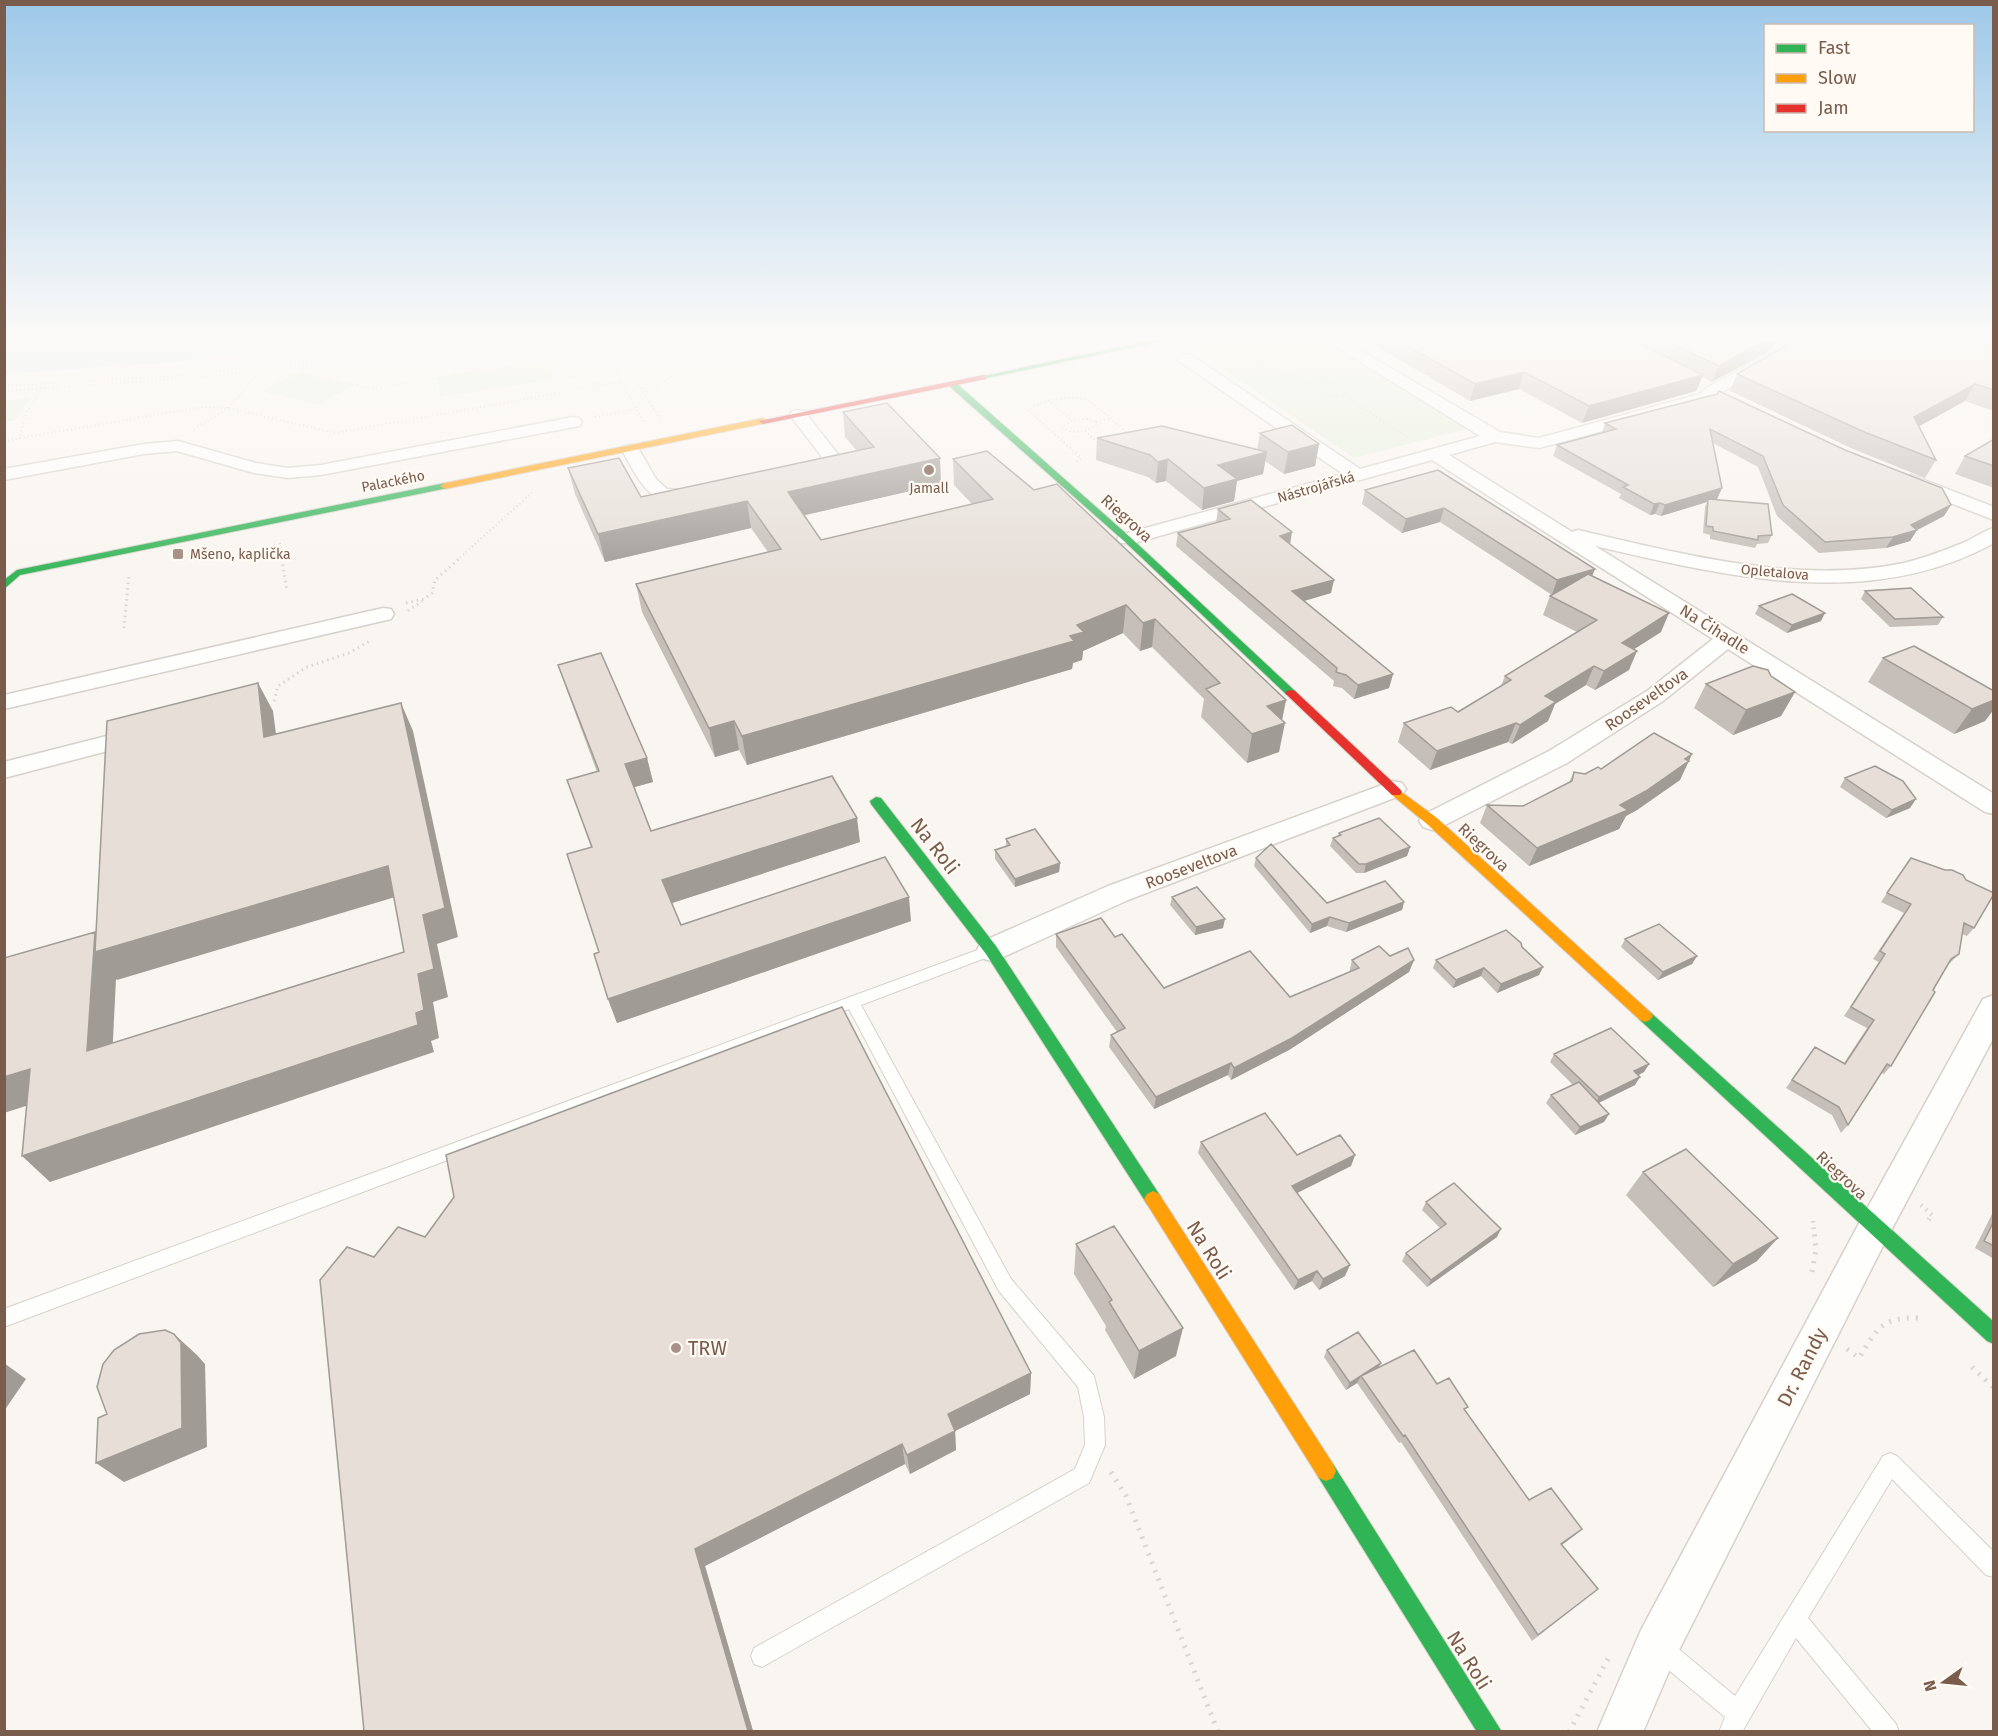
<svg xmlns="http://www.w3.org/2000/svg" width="1998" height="1736" viewBox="0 0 1998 1736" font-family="'Fira Sans',sans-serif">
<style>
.green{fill:#e7f0db}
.water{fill:#d0e8ea}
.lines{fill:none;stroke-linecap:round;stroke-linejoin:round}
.lane-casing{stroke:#d7d1cb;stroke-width:2}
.street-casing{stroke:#d7d1cb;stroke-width:3}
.fast-casing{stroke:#d9d2cb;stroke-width:2}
.slow-casing{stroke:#d9d2cb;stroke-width:2}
.jam-casing{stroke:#d9d2cb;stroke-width:2}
.path-far3{stroke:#dcd5d0;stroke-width:2;stroke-dasharray:1 3;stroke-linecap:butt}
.path-far2{stroke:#dcd5d0;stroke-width:3;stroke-dasharray:1.5 4;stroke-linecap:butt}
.path-far1{stroke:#dcd5d0;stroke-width:4.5;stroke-dasharray:1.5 5;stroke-linecap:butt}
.path{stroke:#dcd5d0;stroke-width:5;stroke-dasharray:2 7;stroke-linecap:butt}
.lane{fill:#fefefd;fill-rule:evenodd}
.street{fill:#fefefd;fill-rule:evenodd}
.fast{fill:#30b455;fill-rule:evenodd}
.slow{fill:#ff9f0a;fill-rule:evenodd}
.jam{fill:#e5322d;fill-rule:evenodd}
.wall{fill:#c6bfb9}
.shaded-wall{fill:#a19b96}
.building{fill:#e6ded7;stroke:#a19b96;stroke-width:1.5}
.poi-dot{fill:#a69286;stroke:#fffaf3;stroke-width:2}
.labels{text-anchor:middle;stroke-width:4.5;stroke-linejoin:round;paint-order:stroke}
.far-street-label{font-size:14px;fill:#7a5c4d;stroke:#fffaf3}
.far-poi-label{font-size:14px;fill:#7a5c4d;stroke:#fffaf3}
.street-label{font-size:16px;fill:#7a5c4d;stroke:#fffaf3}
.near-street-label{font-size:20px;fill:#7a5c4d;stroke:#fffaf3}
.near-poi-label{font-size:20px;fill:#7a5c4d;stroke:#fffaf3;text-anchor:start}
</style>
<rect width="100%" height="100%" fill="#f9f5f0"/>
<path class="green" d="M1220,340H1319L1470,428L1354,458L1205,357L1214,355L1198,345Z
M547,362L553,380L440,397L437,377Z
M296,373L354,385L319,404L261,391Z
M30,398L14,421H5V401Z"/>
<path class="water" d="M5,340H391L186,361L5,374Z"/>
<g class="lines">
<g class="lane-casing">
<path id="lane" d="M1747,340H1760L1790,350L1786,352Z
M991,945L996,946L998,950L996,954L861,1005L1011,1279L1094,1376L1104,1417L1105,1445L1089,1483L762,1667L754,1664L751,1656L754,1648L1075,1469L1085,1445L1084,1417L1078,1387L999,1291L849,1009L4,1327V1309Z
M1890,1453L1897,1456L1994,1552V1577L1986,1575L1892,1479L1808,1618L1896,1724L1899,1732H1873L1796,1638L1742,1732H1719L1725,1717L1653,1657L1650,1649L1653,1641L1661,1638L1669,1641L1735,1696L1883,1456Z"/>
</g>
<g class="street-casing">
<path id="street" d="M1325,340H1343L1500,432L1539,438L1700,394L1706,388L1794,340H1813L1718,394L1712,402L1539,448L1495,442L1449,455L1572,532L1578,530C1683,554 1796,585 1904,563C1924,558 1946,550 1965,542C1974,538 1983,531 1994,528V543C1870,612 1724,576 1595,546L1994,794V814L1985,812L1728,649L1663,701L1567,763L1441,827L1432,830L1423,827L1419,821L1423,815L1549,751L1647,691L1713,639L1432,460L1134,543H1120L1117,539L1120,535L1343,474L1179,361L1177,358L1179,355H1191L1360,469L1480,436Z
M798,410L804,411L840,457C831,472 810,479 793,475L790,471L793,467L812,464L822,457L790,415L792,411Z
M573,417L579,418L582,422L579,426L321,475L288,478L254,473L177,451L144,454L4,480V469L144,444L178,441L256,463L288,468L321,465Z
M631,445L637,446L656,479L667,489L701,491L703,495L701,499C652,511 643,488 622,450L625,446Z
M1911,475L1994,507V520L1904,485L1902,481L1904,477Z
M383,608L391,609L394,614L391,619L4,709V695Z
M142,727L150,730L154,735L150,740L4,778V762Z
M1393,781L1402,783L1406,789L1402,795L1128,900L1001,958L991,961L981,958L977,950L981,942L1108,886Z
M1994,995V1037L1887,1238L1673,1662L1643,1732H1597L1641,1630L1863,1216L1983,999Z"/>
</g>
<g class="fast-casing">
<path id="fast" d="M1152,340H1168L983,379L979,377Z
M949,382H955L1130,537L1295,691L1297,693L1295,695H1287L1124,541L949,386Z
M445,483L448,484V488L20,575L4,589V580L17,570Z
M876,797L881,798L996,946L1159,1194L1162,1199L1159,1204L1153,1207L1147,1204L986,954L871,804L870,801Z
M1645,1010L1650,1012L1994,1322V1344L1987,1341L1640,1020L1637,1016L1640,1012Z
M1326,1461L1333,1464L1502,1732H1477L1319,1478L1316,1471L1319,1464Z"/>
</g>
<g class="slow-casing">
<path id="slow" d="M763,418L767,421L766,423L445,489L440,486L445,483Z
M1396,788L1437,818L1650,1012L1653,1016L1650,1020L1645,1022L1640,1020L1427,824L1392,795L1390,792L1392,789Z
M1153,1191L1159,1194L1333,1464L1336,1471L1333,1478L1326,1481L1319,1478L1147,1204L1144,1199L1147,1194Z"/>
</g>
<g class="jam-casing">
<path id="jam" d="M983,375H986V379L763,424L759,421Z
M1291,690L1295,691L1400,789L1402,792L1400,795H1392L1287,695L1285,693L1287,691Z"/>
</g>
<path class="path-far3" d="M597,340L713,350L736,345
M598,340L644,423
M612,340L660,419
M668,340L736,345L796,340
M1301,340L1328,382
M760,343L774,351L902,369
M807,354L816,367
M1223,355L1317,385
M303,365L302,373L372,389L549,360L555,371L601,385
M172,375L181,363
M1323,383L1342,385L1348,392C1336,399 1325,397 1315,389L1317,385Z
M4,386L171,376L470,345
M4,391L203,377L535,340
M644,394L713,350
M1343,395L1410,439
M1048,400L1072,420
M595,417L636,409
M1087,419L1096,422V426C1084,432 1073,435 1062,427L1072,420Z
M1096,422L1109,419
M194,429L228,408L260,371
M1085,431L1099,443
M19,439L27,411L42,388
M4,441L202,407L228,408L335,433L621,382
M1077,462L1081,458L1028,410C1037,401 1074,394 1086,400C1101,408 1116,424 1130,435
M280,543L283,560
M457,560L532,493"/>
<path class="path-far2" d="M282,559L287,591
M406,603L424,599L432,593L435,580L459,559
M408,611L422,601
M124,628L129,575
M274,701L278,686L307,667L349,653L370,641"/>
<path class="path-far1" d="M1921,1205L1932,1215L1926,1224
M1813,1221L1814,1232"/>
<path class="path" d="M1812,1272L1816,1249L1814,1231
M1847,1349L1859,1358C1877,1329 1881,1317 1918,1318
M1972,1367L1994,1388
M1111,1472L1126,1496L1218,1732
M1569,1732L1610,1655"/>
<use href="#lane" class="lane"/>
<use href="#street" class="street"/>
<use href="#fast" class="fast"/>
<use href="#slow" class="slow"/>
<use href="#jam" class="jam"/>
</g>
<path class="wall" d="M1366,340H1789L1781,345L1775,343L1771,350L1712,382L1702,377L1696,391L1582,423L1519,389L1470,401Z
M1994,340V411L1965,401L1919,426L1936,460L1925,478L1853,449L1730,391L1737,374Z
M1717,394L1944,516L1917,530L1910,541L1886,548L1819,553L1777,516L1758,467L1713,443L1722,488L1717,499L1714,500L1772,535L1768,543L1757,544L1755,548L1710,539V535L1703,533L1705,507L1707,502L1661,516L1655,514L1650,515L1619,498L1621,494L1553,456L1557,445L1602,433L1605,423Z
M843,412L941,484L805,515L821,540L972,504L954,485L953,459L1286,700L1282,720L1279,752L1247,763L1201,717L1204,699L1152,647L1140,651L1123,633L1083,651L1082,660L1073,663L1072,669L747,765L739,750L715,757L642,612L636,584L768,552L751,528L605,562L575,494L568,468L641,497L857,451L845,437Z
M1260,433L1319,444L1315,466L1284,474L1265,461L1263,474L1237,481L1234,501L1202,510L1166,481L1156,483L1148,477L1096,460L1097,438L1257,450Z
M1994,439V488L1955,474L1965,456Z
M1438,470L1592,576L1661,632L1634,649L1629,670L1595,690L1586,685L1555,704L1548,721L1512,744L1508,742L1430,770L1398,742L1404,723L1458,712L1501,686L1505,676L1577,632L1543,615L1550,596L1552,595L1440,522L1402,533L1362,504L1365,490Z
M1218,509L1290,544L1331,593L1304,601L1393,674L1389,688L1354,699L1342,688L1333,686L1334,681L1176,546L1178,533L1216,523Z
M1865,591L1943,617L1938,625L1890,627L1861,599Z
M1759,606L1821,621L1787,633L1755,614Z
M1883,658L1994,691V709L1985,721L1954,734L1868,682Z
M558,665L647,758L653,782L634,787L651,831L860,842L672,903L681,925L911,921L617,1023L608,999L599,952L591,847L567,780L597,772L566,688Z
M1771,676L1795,692L1781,716L1733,735L1694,708L1706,684Z
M1692,754L1680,780L1637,810L1626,816L1619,829L1529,866L1480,823L1487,805L1523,806L1569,782L1574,772L1585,774L1601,769Z
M1845,778L1910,808L1886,818L1840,787Z
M1339,833L1410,847L1407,856L1364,873H1356L1330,846L1333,838L1338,836Z
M1006,839L1060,863L1059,872L1015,887L995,859V850L1006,847Z
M1256,858L1327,903L1404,902L1402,910L1346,932L1327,926L1310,933L1254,866Z
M1905,866L1974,928L1967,936L1962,934L1959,954L1948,965L1933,990L1891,1066L1884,1074L1881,1073L1848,1125L1841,1133L1832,1115L1786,1088L1815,1047L1844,1063L1867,1028L1844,1016L1879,962L1873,959L1904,913L1881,902Z
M1172,897L1223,928L1195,935L1170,905Z
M1056,934L1115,937L1164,988L1290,997L1349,973L1352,960L1390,956L1414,960L1409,972L1289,1050L1231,1080L1228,1075L1154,1109L1109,1047L1111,1035L1117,1032L1056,947Z
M1625,939L1697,956L1692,964L1658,980L1621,947Z
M1522,947L1543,967L1539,975L1497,993L1481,976L1453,988L1433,968L1436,960Z
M1554,1054L1649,1064L1644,1072L1638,1075L1635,1085L1599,1103L1609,1114L1604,1122L1575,1135L1546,1103L1551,1095L1573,1085L1550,1062Z
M1201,1142L1297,1155H1355L1351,1166L1297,1193L1345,1276L1319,1290L1312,1281L1294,1290L1198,1153Z
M1643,1172L1757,1261L1713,1287L1626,1195Z
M454,1197L1031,1373L1030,1394L955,1431L956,1450L910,1474L905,1464L705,1566L753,1731H364L374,1257L425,1237Z
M1426,1202L1497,1237L1427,1287L1402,1261L1406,1253L1440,1228L1422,1210Z
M1994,1210V1259L1975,1248Z
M1076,1244L1176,1356L1134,1379L1105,1330L1106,1326L1074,1274Z
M1327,1350L1379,1367L1437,1384L1465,1411L1529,1500L1575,1535L1562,1545L1598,1589L1532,1641L1401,1442L1399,1443L1357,1383L1346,1390L1324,1357Z"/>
<path class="shaded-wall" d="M1766,340H1776L1771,350L1712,382L1719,366Z
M1783,340H1789L1781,345Z
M1524,372L1519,389L1470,401L1475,384Z
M1703,375L1696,391L1582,423L1589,406Z
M1975,384L1965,401L1905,434L1914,417Z
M1319,444L1315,466L1284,474L1288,452Z
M1267,452L1263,474L1237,481L1234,501L1202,510L1204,488L1218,465Z
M940,458L941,484L792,518L788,492Z
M1168,459L1166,481L1156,483L1158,462Z
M1722,488L1717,499L1708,502V499L1707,502L1661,516L1665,505Z
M747,501L751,528L605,562L598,534Z
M1660,503L1655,514L1650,515L1654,504Z
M1951,505L1944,516L1917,530L1910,541L1886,548L1893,537L1911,525Z
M1444,508L1440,522L1402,533L1406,519Z
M1292,532L1290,545L1280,536Z
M1595,569L1589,584L1552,595L1557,580Z
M1334,580L1331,593L1290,605L1292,591Z
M1126,605L1123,633L1083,651L1082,660L1073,663L1072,669L747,765L742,736L1077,625Z
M1669,613L1661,632L1614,662L1622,643Z
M1825,613L1821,621L1787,633L1792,625Z
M1155,619L1152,647L1140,651L1143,623Z
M1637,651L1629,670L1595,690L1604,671Z
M1594,666L1586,685L1555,704L1548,721L1512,744L1520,725L1545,696Z
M1393,674L1389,688L1354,699L1358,685Z
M258,683L273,711L280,765L264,737Z
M1795,692L1781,716L1733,735L1746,710Z
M1286,700L1281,725L1285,723L1279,752L1247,763L1252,734L1267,706Z
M1994,700V709L1985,721L1954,734L1972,709Z
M401,703L413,731L458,937L437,944L448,997L433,1002L439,1038L431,1041L434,1052L50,1182L22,1156L416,1013L423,915Z
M734,721L739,750L715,757L709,728Z
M1516,723L1508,742L1430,770L1437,751Z
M1692,754L1680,780L1637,810L1626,816L1619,829L1529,866L1537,848L1620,805Z
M647,758L653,782L631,788L625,764Z
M1916,799L1910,808L1886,818L1892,810Z
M857,818L860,842L669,904L662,880Z
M1410,847L1407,856L1364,873L1366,864Z
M1060,863L1059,872L1015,887V879Z
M388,866L402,895L117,980L116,979L111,1079L87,1051L95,932Z
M909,897L911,921L617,1023L608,999Z
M1404,902L1402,910L1346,932L1349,923Z
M1330,917L1327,926L1310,933L1312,924Z
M1225,919L1223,928L1195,935L1196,927Z
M1697,956L1692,964L1658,980L1663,972Z
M1414,960L1409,972L1289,1050L1231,1080L1234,1068Z
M1543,967L1539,975L1497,993L1501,984Z
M1484,968L1481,976L1453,988L1456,980Z
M1231,1063L1228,1075L1154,1109L1156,1097Z
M1649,1064L1644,1072L1629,1080L1634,1071Z
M30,1069L57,1096L4,1113V1077Z
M1640,1077L1635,1085L1594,1105L1599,1097Z
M1609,1114L1604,1122L1575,1135L1580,1127Z
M1355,1155L1351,1166L1289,1197L1292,1186Z
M1501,1229L1497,1237L1427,1287L1431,1280Z
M1778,1238L1757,1261L1713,1287L1733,1264Z
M1350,1265L1345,1276L1319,1290L1323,1279Z
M1317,1271L1312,1281L1294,1290L1298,1280Z
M1183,1328L1176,1356L1134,1379L1139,1351Z
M174,1334L197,1355L205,1364L207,1447L124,1482L96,1463Z
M4,1363L26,1379L4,1411Z
M1381,1363L1377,1370L1361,1376L1357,1383L1346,1390L1350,1383Z
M1031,1373L1030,1394L955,1431L956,1450L910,1474L907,1455L948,1414Z
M902,1444L905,1464L705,1566L753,1731H748L695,1549Z
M1582,1529L1575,1535L1555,1550L1561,1544Z"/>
<path class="building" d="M1397,340H1632L1703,375L1589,406L1524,372L1475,384Z
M1664,340H1766L1719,366Z
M1796,340H1994V390L1975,384L1914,417L1936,460L1862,431L1737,374Z
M1719,391L1845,450L1942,488L1951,505L1911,525L1917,530L1893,537L1825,542L1783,505L1763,456L1710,429L1722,488L1665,505L1660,503L1654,504L1623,487L1628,485L1557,445L1616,429L1605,423L1717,394Z
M887,403L940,458L788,492L821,540L993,499L953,459L987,451L1034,490L1057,484L1063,490L1286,700L1267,706L1285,723L1252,734L1206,689L1220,683L1155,619L1143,623L1126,605L1077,625L1084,632L1070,636L1074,641L742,736L734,721L709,728L636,584L781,549L747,501L598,534L568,468L619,458L641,497L874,447L843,412Z
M1292,425L1319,444L1288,452L1260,433Z
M1162,426L1267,452L1218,465L1237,479L1204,488L1168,459L1158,462L1150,455L1097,438Z
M1994,439V466L1965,456Z
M1438,470L1595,569L1557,580L1444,508L1406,519L1365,490Z
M1708,499L1768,504L1772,535L1758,536V540L1713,531V527L1706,526Z
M1251,500L1292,532L1280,536L1334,580L1292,591L1393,674L1358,685L1346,675L1336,672L1337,668L1178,533L1230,519L1218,509Z
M1588,574L1669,613L1622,643L1637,651L1604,671L1594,666L1545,696L1556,702L1520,725L1516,723L1437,751L1404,723L1451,707L1458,712L1511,680L1505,676L1597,620L1550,596Z
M1911,588L1943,617L1895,619L1865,591Z
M1792,594L1825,613L1792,625L1759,606Z
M1914,646L1994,691V700L1972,709L1883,658Z
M601,653L647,758L625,764L651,831L832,776L857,818L662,880L681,925L885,857L909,897L608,999L594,954L599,952L567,854L592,847L567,780L599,771L558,665Z
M1753,666L1768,670L1771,676L1795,692L1746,710L1706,684Z
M258,683L264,737L401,703L445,908L423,915L434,969L418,974L424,1010L416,1013L418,1025L22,1156L30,1069L4,1077V958L95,932L87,1051L404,952L388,866L95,952L107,721Z
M1654,733L1692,754L1685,759L1689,761L1646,791L1620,805L1628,810L1537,848L1487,805L1523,806L1572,781L1574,772L1585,774L1598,767L1601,769Z
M1875,766L1903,781L1916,799L1892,810L1845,778Z
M1379,818L1410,847L1366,864H1359L1333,838L1341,835L1339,833Z
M1035,829L1060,863L1015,879L995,850L1010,845L1006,839Z
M1271,844L1327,903L1385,881L1404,902L1349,923L1330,917L1312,924L1256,858Z
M1911,858L1945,870H1952L1963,875L1966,880L1994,893V894L1974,928L1964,923L1959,954L1951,959L1933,990L1935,992L1891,1066L1887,1064L1848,1125L1839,1107L1792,1080L1815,1047L1845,1064L1874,1020L1851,1007L1885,954L1880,951L1911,904L1887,893Z
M1197,887L1225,919L1196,927L1172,897Z
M1101,918L1115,937L1122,934L1164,988L1250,951L1290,997L1359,968L1352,960L1379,946L1390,956L1408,948L1414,960L1292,1038L1234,1068L1231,1063L1156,1097L1111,1035L1125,1028L1056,934Z
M1659,924L1697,956L1663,972L1625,939Z
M1506,930L1521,943L1522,947L1543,967L1501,984L1484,968L1456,980L1436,960Z
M842,1007L1031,1373L948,1414L955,1431L907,1455L902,1444L695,1549L748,1731H364L320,1280L347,1247L374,1257L398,1227L425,1237L454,1197L446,1155Z
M1611,1028L1649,1064L1634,1071L1640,1077L1599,1097L1554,1054Z
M1579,1082L1609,1114L1580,1127L1551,1095Z
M1265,1113L1297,1155L1340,1135L1355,1155L1292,1186L1350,1265L1323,1279L1317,1271L1298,1280L1201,1142Z
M1686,1149L1778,1238L1733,1264L1643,1172Z
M1454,1183L1501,1229L1431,1280L1406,1253L1446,1224L1426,1202Z
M1994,1221V1246L1984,1241Z
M1114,1226L1183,1328L1139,1351L1109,1302L1112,1300L1076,1244Z
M165,1330L174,1334L181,1343L182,1428L96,1463L98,1418L107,1414L97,1387L103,1364L114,1350L139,1334Z
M1358,1332L1381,1363L1350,1383L1327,1350Z
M1414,1350L1437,1384L1449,1378L1468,1407L1464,1409L1529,1500L1551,1488L1582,1529L1561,1544L1598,1589L1538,1635L1405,1435L1403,1436L1361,1376Z"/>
<linearGradient id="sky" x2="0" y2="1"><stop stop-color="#9ec9e9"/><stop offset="0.58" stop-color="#fcfaf8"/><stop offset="1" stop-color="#fcfaf8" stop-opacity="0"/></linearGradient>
<rect width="1998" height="583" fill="url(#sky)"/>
<g class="poi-dot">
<circle cx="929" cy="470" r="6"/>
<rect x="172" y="548" width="12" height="12" rx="3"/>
<circle cx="676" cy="1348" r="6"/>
</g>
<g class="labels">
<g class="far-street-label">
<text transform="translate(393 481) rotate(-11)" y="5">Palackého</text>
<text transform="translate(1316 487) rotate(-16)" y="5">Nástrojářská</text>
<text transform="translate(1775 572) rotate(5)" y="5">Opletalova</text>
</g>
<g class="far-poi-label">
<text x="929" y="493">Jamall</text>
<text x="190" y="559" text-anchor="start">Mšeno, kaplička</text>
</g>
<g class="street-label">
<text transform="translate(1127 518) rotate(42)" y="6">Riegrova</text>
<text transform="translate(1715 629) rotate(32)" y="6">Na Čihadle</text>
<text transform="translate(1646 699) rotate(-35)" y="6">Rooseveltova</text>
<text transform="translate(1484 847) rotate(43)" y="6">Riegrova</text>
<text transform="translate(1191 866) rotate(-21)" y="6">Rooseveltova</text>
<text transform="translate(1842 1175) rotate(43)" y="6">Riegrova</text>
</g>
<g class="near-street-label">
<text transform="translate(935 846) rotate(52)" y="7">Na Roli</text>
<text transform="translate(1209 1250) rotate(58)" y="7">Na Roli</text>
<text transform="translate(1802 1367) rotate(-63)" y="7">Dr. Randy</text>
<text transform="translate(1469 1660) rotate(58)" y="7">Na Roli</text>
</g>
<g class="near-poi-label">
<text x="688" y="1355">TRW</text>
</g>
</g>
<rect width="1998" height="1736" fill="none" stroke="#7a5c4d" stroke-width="12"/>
<rect x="1764" y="24" width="210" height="108" fill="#fffaf3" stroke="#cabbb1" stroke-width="1.5"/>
<rect x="1776" y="44" width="30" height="9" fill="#30b455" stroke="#cabbb1" stroke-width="1.5"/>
<text x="1818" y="54" font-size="18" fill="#7a5c4d">Fast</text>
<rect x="1776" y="74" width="30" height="9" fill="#ff9f0a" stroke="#cabbb1" stroke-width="1.5"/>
<text x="1818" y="84" font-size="18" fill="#7a5c4d">Slow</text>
<rect x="1776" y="104" width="30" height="9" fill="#e5322d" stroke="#cabbb1" stroke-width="1.5"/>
<text x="1818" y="114" font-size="18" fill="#7a5c4d">Jam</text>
<g transform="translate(1944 1682) rotate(255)" stroke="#fffaf3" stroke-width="4.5" paint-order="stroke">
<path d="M0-4.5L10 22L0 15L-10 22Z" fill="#7a5c4d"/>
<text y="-9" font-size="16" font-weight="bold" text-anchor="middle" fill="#7a5c4d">N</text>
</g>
</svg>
